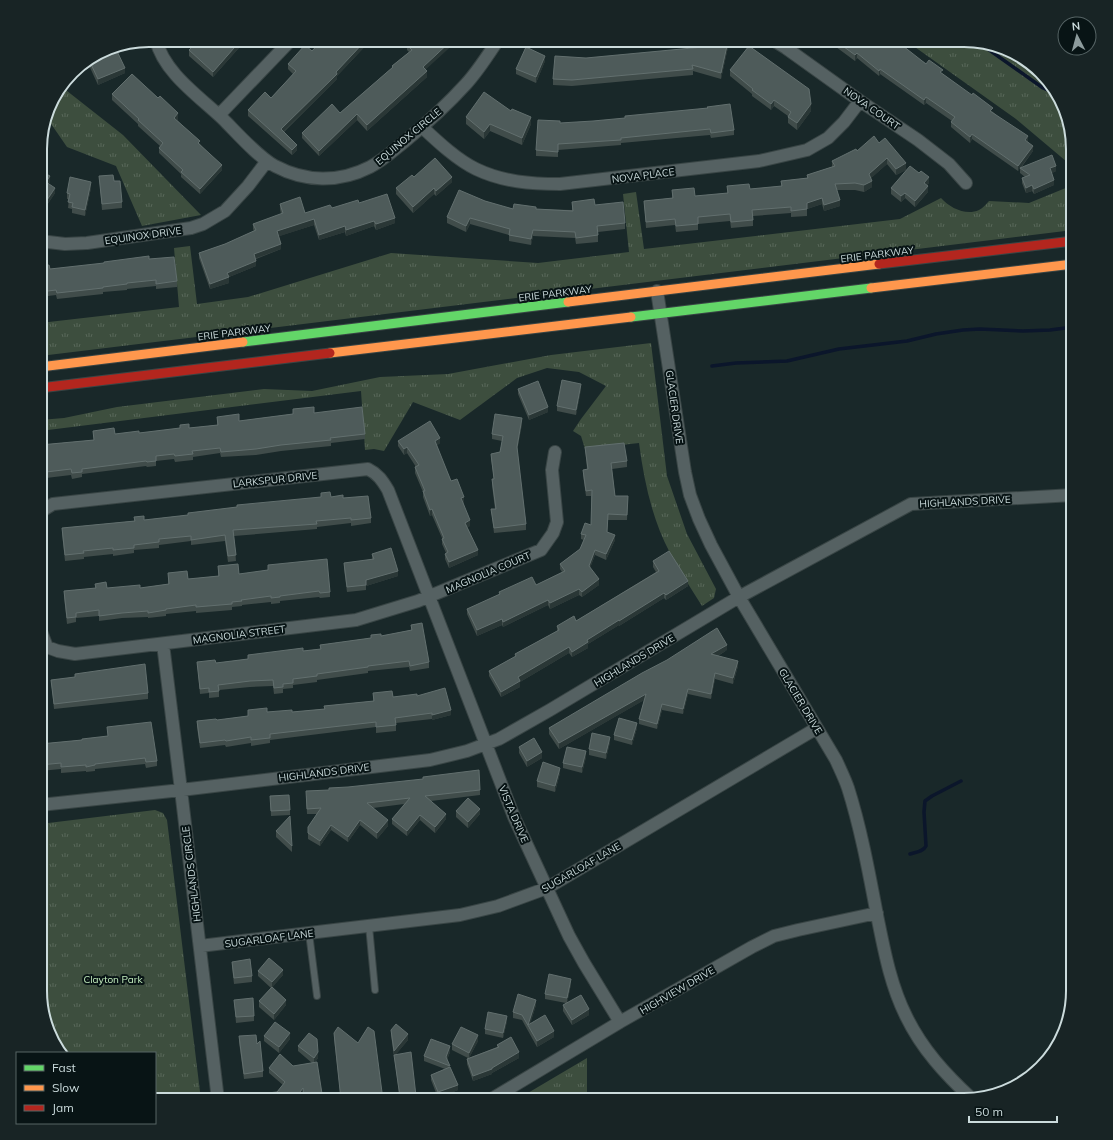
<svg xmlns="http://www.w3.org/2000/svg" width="1113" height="1140" viewBox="0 0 1113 1140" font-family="Mulish,sans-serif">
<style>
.park{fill:url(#park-tufts)}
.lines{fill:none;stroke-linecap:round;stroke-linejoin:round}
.stream{stroke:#0b162b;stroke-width:3.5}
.lane-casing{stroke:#394545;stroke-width:8}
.street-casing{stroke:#394545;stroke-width:14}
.fast-casing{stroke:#394545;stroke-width:11}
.slow-casing{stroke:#394545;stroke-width:11}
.jam-casing{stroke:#394545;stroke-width:11}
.lane{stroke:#556162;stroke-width:6}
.street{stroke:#556162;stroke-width:12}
.fast{stroke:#63d668;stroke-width:9}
.slow{stroke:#ff974d;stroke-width:9}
.jam{stroke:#b3261e;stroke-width:9}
.wall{fill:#404c4a}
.shaded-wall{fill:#2a3736}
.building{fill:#4e5b5a;stroke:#626f6e}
.labels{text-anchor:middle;stroke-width:4;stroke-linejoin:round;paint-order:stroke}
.street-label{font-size:10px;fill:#cbdbdc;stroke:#081415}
.park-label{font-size:10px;fill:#c5efbf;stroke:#081415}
.rim{fill:none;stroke:#cbdbdc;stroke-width:2}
</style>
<defs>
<pattern id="park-tufts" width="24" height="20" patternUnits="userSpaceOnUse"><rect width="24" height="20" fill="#3d4e3e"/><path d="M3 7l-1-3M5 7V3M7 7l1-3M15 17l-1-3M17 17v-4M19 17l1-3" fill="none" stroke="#586759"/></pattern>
</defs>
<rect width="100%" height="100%" fill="#192829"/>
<path class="park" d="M905,40H971L1012,51L1046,77L1065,107L1073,149V167L1016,119Z
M62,87L123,135L201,215L142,226L116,166L67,147L47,118L51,101Z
M1073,185V230L40,356V323L179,307L174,248L190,246L197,304L248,297L391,253L538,263L629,252L623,194L636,192L644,249L900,219L941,198C950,208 966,216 979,210C983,208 986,204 989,201L1029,203Z
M651,343L667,476L687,534L716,589L714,598L702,606C691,589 680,571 670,553C652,519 644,481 639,443L585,449L581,436L573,431L581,419L606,386L579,372L547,368L517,378L460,420L413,402L384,451L374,449L365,450L361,391L40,431V420L64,418L117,407L264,389L312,391L380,377L448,374L551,355Z
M155,810L163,813L167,820L201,1100H155V1053H61L46,1026L40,991V824Z
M587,1058V1100H516Z"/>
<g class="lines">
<path class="stream" d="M978,42L1043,88L1057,94
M712,366L736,363L787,361L839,349L907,341L936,334L963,330L980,329L1023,331L1050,330L1073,327
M910,854C916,852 923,852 926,846L924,812L925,801L932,796L961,781"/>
<g class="lane-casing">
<path id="lane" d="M369,926L375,990
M309,933L317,996"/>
</g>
<g class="street-casing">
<path id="street" d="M156,40C164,73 200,97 223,119C237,133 259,158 275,166C305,182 339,183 370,167C382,161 394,150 404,142C426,124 447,105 466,84C478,71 488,55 498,40
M773,40L786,48L860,101L918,140L949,164L966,183
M219,115L291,40
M422,127C437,141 457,160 476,169C503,182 531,184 560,184L759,161L807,150L828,138L844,122L860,101
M40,241L65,244L87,243L191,228L203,224L225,211L248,186L267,161
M657,291L685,472L690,495L699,519L711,545L739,597L836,760C840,769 845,779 848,788C861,829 869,873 877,915C884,949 890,984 906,1016C922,1049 945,1074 972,1099
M40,512L53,504L368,469C378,474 382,480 388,490L514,817L569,936L584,963L620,1022
M40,629L47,647L58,651L75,654L356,620L418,601L541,550L553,533L557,522L552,470L555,452
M163,644L181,790L430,760L467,751L499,739L550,710L739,597L911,504L1073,495
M40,805L181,790L218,1100
M200,946L460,915L498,906L547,888L817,728
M490,1100L620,1022L752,947L774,936L798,930L877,913"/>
</g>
<g class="fast-casing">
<path id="fast" d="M631,317L871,288
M243,342L568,302"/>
</g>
<g class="slow-casing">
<path id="slow" d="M871,288L1073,264
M568,302L879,264
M330,353L631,317
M40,367L243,342"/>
</g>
<g class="jam-casing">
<path id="jam" d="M879,264L1073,241
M40,388L330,353"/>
</g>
<use href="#lane" class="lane"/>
<use href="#street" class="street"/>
<use href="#fast" class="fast"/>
<use href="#slow" class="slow"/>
<use href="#jam" class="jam"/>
</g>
<path class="wall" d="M199,40H246L213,77L189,56V50Z
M322,40H371L337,76V79L284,132L297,150L292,155L248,116V110L271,98L293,74L288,69V64L312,51Z
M413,40L426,70L427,77L367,131L357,120L319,156L302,138V133L340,113L392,68V66L409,52L407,50V45Z
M836,40H892L902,48L943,74L993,112L1028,142L1033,151L1021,168L1056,171L1052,173L1054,185L1034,194L1032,191L1026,193L1022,183V178L1025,177L1020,173V168L1018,171L972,139L970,143L951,127V122L952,121L926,103L924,105L880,74L879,76L857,58L855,61L836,47L837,41Z
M728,47L721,79L693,71V75L572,86L553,85V79L586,58Z
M107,48L125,73L98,85L87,61Z
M545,61L536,83L516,74V69Z
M730,70L811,111L797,130L788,123V116L774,106L771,110L752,96V94L730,76Z
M112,94L178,119L177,120L200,144L222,170L200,194L181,177V174L159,153V148L160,146L138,126V124L112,100Z
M466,117L531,124L522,145L490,131L484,139L466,124Z
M560,123L734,130V135L711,138L710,135L621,143V145L558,150V157L536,156V150Z
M879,143L906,170L896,175L887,164L871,178L872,187L864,192L855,190H837L840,206L824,211L822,204L807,209V216L791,217V213L753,216V226L731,228L730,221L698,224V230L676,232L675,225L646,228L644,201L672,198V190L695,196L727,193V186L750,189L781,186V181L807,178V175L832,167V161Z
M40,173L50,182L48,184L55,193L43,211L40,209Z
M99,176L114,181L122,202V208L102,210Z
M414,177L452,182L436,196L434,194L413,213L396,194V188Z
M929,183L927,185L928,192L915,207L905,198L901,202L891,194V188Z
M91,188L85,216L72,213V209L68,208L69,199H67V193Z
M485,201L513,209H536L572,210V202L595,205L625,223V229L598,232V242L576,244L575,238L533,236L531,245L509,241V235L470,224L466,232L447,223V217Z
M359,203L395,223L376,230L374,226L346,236L345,232L319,240L314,225L279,236L281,249L256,259V266L229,277V283L210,289L199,258V253L225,244L254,231L253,229V224L281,214L280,209V204L305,213Z
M149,259L177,281V287L156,289V286L127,289V290L103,292V294L57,299L56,295L40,297V266L50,269Z
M518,389L548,412L529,420L518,394Z
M581,389L576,415L557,411V406Z
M293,409L314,413L365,434V439L331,443V446L281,451L256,455L221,457L220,453L193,457V460L175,462L174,459L156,461V466L147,467L146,466L82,474V477L72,479L71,475L46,478L40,445L94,440L93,431L115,434L139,433L189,428L217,425V417L239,421L293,414Z
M522,424L517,450L526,524V530L494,533L491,509H495L492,485V479H494L491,459V454L500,452L502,441L492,439V434Z
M398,441L440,443L436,446L451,481L464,503H463L470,526L467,527L478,555L449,568L445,559V554L446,553L442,544V538L432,515L430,516L423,497V492L415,473V467H416L407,453L404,455L398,446Z
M585,447L627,461V467L612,469L615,496H628L627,520H608L607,532L615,540L606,560L595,555L590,568L599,585L582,597L579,595L550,609L548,605L503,627L502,625L477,636L467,614V609L499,595V592L536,585L562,572L560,569V564L580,549L584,540L581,539V534L591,525V496H586L583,475V470L587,469Z
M321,493L331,497L343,498L371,518V523L351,526V523L317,527V529L234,536L236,561L228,562L225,541L191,545V541L159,545V548L134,550V553L113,556V554L84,557V559L65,561L62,534V528L134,521V517L144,520L188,515L237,507L321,497Z
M372,554L398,576L366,586V590L347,592L344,569V563L372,560Z
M653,561L688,586L666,600L664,598L619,626V625L588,644V648L572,657L569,653L520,682V687L501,697L489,676V671L515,657V654L557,631V626L576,621L656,572L653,567Z
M268,565L330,592V597L320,598L319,597L280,601V603L271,604V602L242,605V606L232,607V610L196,613V611L166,614V616L148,618V617L122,618L99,621V616L76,618V622L67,624L64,597V591L95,588V584L107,588H140L168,584V573L188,579L218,576V566L239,574L268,570Z
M411,625L429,662V668L410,671L409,667L368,671V673L317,680V682L293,685V688L283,689V693L274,694L273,686L250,687L219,690V697L209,698V693L200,694L197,662L216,663L248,659V655L303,651L320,649V645L371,638L411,630Z
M727,650L718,656L738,666L733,684L715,679L711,699L688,694L683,714L662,710L657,729L639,724V719L644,700L559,749L549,734V728Z
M75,674L148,693V699L54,709L51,680L75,678Z
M373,693L393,697L417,696L451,715L432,720V719L396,723V731L376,733V727L270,740V743L251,746V743L226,747L225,745L200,748L197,727V721L217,720L248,716V710L267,712H292L324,709V706L373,701Z
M107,727L157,761V766L146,768L145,764L95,769V771L86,772V771L61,773V769L40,771V744L82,740L108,736Z
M637,728L632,745L614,740V735Z
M610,742L606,759L589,755V749Z
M519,747L542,758L527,767L519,753Z
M586,757L582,773L563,768V763Z
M560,773L555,792L537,787V781Z
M480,790V795L431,801L446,819L435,833L420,820L407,836L392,824V819L404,804L373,808L388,826L377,839L360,825L348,842L331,830L320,846L308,839V827L317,814H307L306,796Z
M270,796L290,810V815L271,816Z
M456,811L480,814L468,828L456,817Z
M276,831L292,846V852L276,837Z
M232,962L252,976V982L234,984L232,967Z
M258,971L283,975L272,987L286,1005L274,1020L259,1007V1001L271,988L258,976Z
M571,984L567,1003L589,1015L572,1025L563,1011V1005L566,1003L545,999V994Z
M234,1000L254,1016V1021L236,1023Z
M536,1005L530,1024L554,1037L537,1047L522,1020L513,1018V1012Z
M507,1021L503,1038L485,1034V1029Z
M391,1030L408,1040L396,1054L416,1096V1100H400L394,1056V1057L391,1035Z
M334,1033L358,1043L383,1100H341L334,1039Z
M239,1036L257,1044L263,1071V1077L244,1079L239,1042Z
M264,1036L290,1039L279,1053L264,1041Z
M478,1041L469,1058L497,1047V1045L519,1058L492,1073V1074L473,1081L467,1064V1059L468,1058L452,1050V1044Z
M298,1046L318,1058L315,1062L323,1100H304L303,1094L298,1100H269L267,1098V1093L277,1092L283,1085L269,1073V1068L293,1066L312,1063L298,1051Z
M450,1052L447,1060L458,1090L438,1098L431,1080V1075L445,1069L424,1061V1056Z"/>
<path class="shaded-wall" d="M241,40H246L213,77V72Z
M366,40H371L337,76V79L281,134V129Z
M452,40H458L423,72V67Z
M728,41V47L721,79V73Z
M857,53V58L855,61V55Z
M545,56V61L536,83V77Z
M125,68V73L98,85V79Z
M880,69V74L879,76V71Z
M427,71V77L367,131V125Z
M926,97V103L924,105V100Z
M774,100V106L771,110V104Z
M811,104V111L797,130V123Z
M178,113V119L174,123V118Z
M357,114V120L319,156V151Z
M531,117V124L522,145V138Z
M490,124V131L484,139V132Z
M972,134V139L970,143V137Z
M1028,136V142L1025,146V140Z
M297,145V150L292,155V150Z
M1033,146V151L1018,171V166Z
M887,158V164L869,180V174Z
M906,163V170L896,175V169Z
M222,165V170L200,194V189Z
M1056,166V171L1050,174V168Z
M50,176V182L46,187V182Z
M452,177V182L436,196V191Z
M929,177V183L924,189V183Z
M1054,180V185L1034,194V189Z
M872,181V187L864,192V185Z
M91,182V188L85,216V210Z
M1032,185V191L1026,193V188Z
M928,186V192L915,207V201Z
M55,188V193L43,211V206Z
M434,188V194L413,213V207Z
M905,193V198L901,202V196Z
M822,198V204L807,209V203Z
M840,200V206L824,211V205Z
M395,218V223L376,230V224Z
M470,218V224L466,232V226Z
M314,219V225L277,237V231Z
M374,221V226L346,236V230Z
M345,226V232L319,240V235Z
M533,230V236L531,245V239Z
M281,244V249L254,259V254Z
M256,261V266L229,277V283L210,289V284L227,273Z
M581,384V389L576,415V410Z
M548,407V412L529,420V415Z
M522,418V424L517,452V447Z
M440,438V443L435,447V441Z
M407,447V453L404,455V449Z
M45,468V474L40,476V471Z
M464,497V503L461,504V498Z
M432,509V515L430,516V510Z
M470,520V526L465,528V523Z
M615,535V540L606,560V554Z
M478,550V555L449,568V562Z
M595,550V555L589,571V566Z
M398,571V576L366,586V580Z
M599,579V585L582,597V592Z
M688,581V586L666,600V595Z
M579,589V595L550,609V603Z
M664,593V598L619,626V621Z
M548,600V605L503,627V622Z
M502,619V625L477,636V630Z
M619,620V625L588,644V648L572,657V652L587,640Z
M727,645V650L711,660V654Z
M569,647V653L520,682V687L501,697V692L518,677Z
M738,661V666L733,684V678Z
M715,673V679L711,699V694Z
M688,689V694L683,714V709Z
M646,694V699L559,749V743Z
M662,704V710L657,729V724Z
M451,710V715L432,720V715Z
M637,723V728L632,745V740Z
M610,737V742L606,759V753Z
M586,751V757L582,773V767Z
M542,752V758L527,767V761Z
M560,768V773L555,792V786Z
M480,809V814L468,828V822Z
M446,814V819L435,833V827Z
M420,815V820L407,836V831Z
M360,820V825L348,842V837Z
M388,820V826L377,839V833Z
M331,825V830L320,846V841Z
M283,970V975L272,988V982Z
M571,979V984L567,1004V998Z
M286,1000V1005L274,1020V1014Z
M536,1000V1005L529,1028L528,1025Z
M589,1009V1015L572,1025V1020Z
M507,1016V1021L503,1038V1033Z
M554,1031V1037L537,1047V1041Z
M290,1033V1039L279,1053V1047Z
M408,1034V1040L394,1057V1051Z
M478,1035V1041L469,1058V1053Z
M450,1046V1052L446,1062V1057Z
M318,1052V1058L314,1064V1058Z
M519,1052V1058L492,1073V1074L473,1081V1076L492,1068Z
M458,1085V1090L438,1098V1092Z
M303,1088V1094L298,1100H294Z"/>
<path class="building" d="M199,40H241L213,72L189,50Z
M322,40H366L336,72L337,74L281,129L297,145L292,150L248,110L265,92L271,98L296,71L288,64L305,45L312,51Z
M413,40H452L423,67L427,71L367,125L357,114L319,151L302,133L332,104L340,113L393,67L392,66L412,50L407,45Z
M704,40L728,41L721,73L692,65L693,69L572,80L553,79L555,56L586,58L607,56L703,47Z
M837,40H892L902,48L903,46L926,64L929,60L943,70L940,72L972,95L973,93L993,108L990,111L1028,136L1025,140L1033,146L1018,166L972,134L970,137L951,122L955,117L926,97L924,100L880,69L879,71L857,53L855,55L836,41Z
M749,46L809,89L811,104L797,123L788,117L791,112L774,100L771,104L752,90L753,89L730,70Z
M115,47L125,68L98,79L89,60L107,48Z
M526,47L545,56L536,77L516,69Z
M132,74L158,98L160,96L178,113L174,118L200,141L198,143L222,165L200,189L181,172L183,170L159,148L163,143L138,120L139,119L112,94Z
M484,92L511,111L512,109L531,117L522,138L490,124L484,132L466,117Z
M730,104L734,130L711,133L710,129L621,138V140L558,144V152L536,150L538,120L560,121V123L593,121L625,118V116L708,108L707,107Z
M874,136L879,143L885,138L906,163L896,169L887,158L869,174L872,181L864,185L855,183L835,184L840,200L824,205L822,198L807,203V209L791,211V207L752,210L753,220L731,222L730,214L698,217V224L676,226L675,219L646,222L644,201L673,198L672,190L694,188L695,196L728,193L727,186L749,184L750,189L782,186L781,181L808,178L807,175L835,166L832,161L856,149L857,151Z
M1052,155L1056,166L1050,168L1054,180L1034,189L1032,185L1026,188L1022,178L1030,175L1020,168Z
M435,158L452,177L436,191L434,188L413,207L396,188L412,175L414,177Z
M910,166L919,173L921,171L929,177L924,183L928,186L915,201L905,193L901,196L891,188Z
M41,171L50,176L46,182L55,188L43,206L40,204V173Z
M113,175L114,181H120L122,202L102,204L99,176Z
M70,177L91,182L85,210L72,207L73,203L68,202L70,194L67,193Z
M459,190L485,201L513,209L514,204L536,207V209L573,211L572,202L594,199L595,205L623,202L625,223L597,226L598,235L576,238L575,232L533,230L531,239L509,235L510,229L470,218L466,226L447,217Z
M387,194L395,218L376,224L374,221L346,230L345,226L319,235L314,219L277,231L281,244L254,254L256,261L227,273L229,277L210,284L199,253L225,244L256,230L253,224L283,213L280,204L300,197L305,213L330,205L332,208L358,200L359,203Z
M149,256V259L174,257L177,281L156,284V280L127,283V284L103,287V288L57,293L56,290L40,292V266L49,265L50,269L104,263V262Z
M562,380L581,384L576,410L557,406Z
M538,381L548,407L529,415L518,389Z
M314,407V413L362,407L365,434L330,438L331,440L281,445L256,449L221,452L220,448L192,451L193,454L175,456L174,454L156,456V461L147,462L146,461L82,469V472L72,473L71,469L46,472L45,468L40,471V445L94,440L93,431L114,428L115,434L139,431V433L180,428V425L189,424V428L218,425L217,417L239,414V421L293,414V409Z
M495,414L522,418L517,447L526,524L494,528L491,509H496L492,479H494L491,454L500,452L503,436L492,434Z
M430,421L440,438L435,441L451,481L457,479L464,497L461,498L470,520L465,523L478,550L449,562L445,554L448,552L442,539L444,538L432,509L430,510L423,491H425L415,467L419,465L407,447L404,449L398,441Z
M624,443L627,461L611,463L615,496H628L627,515L608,514L607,532L615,535L606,554L595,550L589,566L599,579L582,592L579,589L550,603L548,600L503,622L502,619L477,630L467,609L500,594L499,592L532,577L536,585L565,571L560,564L580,549L586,535L581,534L585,523L591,525L592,490L586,491L583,470L588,469L585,447Z
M330,492L331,497L343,495V498L368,496L371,518L351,520V518L316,521L317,524L233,530L236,555L228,556L225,535L191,540V536L159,539V542L134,545V548L113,550V548L83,551L84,553L65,555L62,528L135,521L134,517L144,516V520L188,515V513L237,507V505L321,497V493Z
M391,548L398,571L366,580V585L347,587L344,563L374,559L372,554Z
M669,551L688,581L666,595L664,593L619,621V620L587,640L588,642L572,652L569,647L518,677L520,681L501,692L489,671L516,656L515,654L559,630L557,626L574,616L576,621L659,571L653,561Z
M327,559L330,592L320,593L319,591L280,596V597L271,598V596L241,600L242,601L232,602V604L196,607V605L166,609V610L148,613V611L122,613L99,616V610L76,613V617L67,618L64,591L96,588L95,584L106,582L107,588L140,585V588L169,584L168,573L187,571L188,579L219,576L218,566L238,564L239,574L268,570V565Z
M422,623L429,662L410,666L409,661L368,666V667L317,674V676L293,679V683L283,684V687L274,688L273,680L250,681L218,685L219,691L209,692V688L200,689L197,662L215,660L216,663L248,659V655L303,648V651L321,649L320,645L371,638V635L381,634V636L412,630L411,625Z
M717,628L727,645L711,654L738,661L733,678L715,673L711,694L688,689L683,709L662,704L657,724L639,719L646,694L559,743L549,728L642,673L667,660Z
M145,664L148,693L54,704L51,680L75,677V674Z
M445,688L451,710L432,715V713L395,718L396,725L376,727V722L270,734V738L251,740V737L226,741L225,740L200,743L197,721L216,719L217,720L248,716V710L267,708V712L292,710V712L325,709L324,706L374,701L373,693L392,691L393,697L417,694V696Z
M619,718L637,723L632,740L614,735Z
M151,722L157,761L146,762L145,758L95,764V765L86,767V765L61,767V763L40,765V744L82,740V739L108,736L107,727Z
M592,733L610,737L606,753L589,749Z
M534,738L542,752L527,761L519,747Z
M567,747L586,751L582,767L563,763Z
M543,762L560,768L555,786L537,781Z
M479,770L480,790L425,796L446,814L435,827L420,815L407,831L392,819L410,798L367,803L388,820L377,833L360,820L348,837L331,825L320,841L308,833V827L321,808L307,809L306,791L329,790V788L348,787L423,779V777Z
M289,795L290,810L271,811L270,796Z
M468,798L480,809L468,822L456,811Z
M290,816L292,846L276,831Z
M269,958L283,970L272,982L258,971Z
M250,959L252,976L234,978L232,962Z
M549,974L571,979L567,998L545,994Z
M272,987L286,1000L274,1014L259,1001Z
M518,994L536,1000L528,1025L545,1015L554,1031L537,1041L522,1015L513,1012Z
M581,995L589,1009L572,1020L563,1005Z
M253,998L254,1016L236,1017L234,1000Z
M488,1012L507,1016L503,1033L485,1029Z
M275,1022L290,1033L279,1047L264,1036Z
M396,1024L408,1034L394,1051L391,1030Z
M338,1027L358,1043L368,1027L374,1031L383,1100H341L334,1033Z
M461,1027L478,1035L469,1053L452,1044Z
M309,1033L317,1039L318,1052L314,1058L298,1046Z
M256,1035L257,1044L260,1041L263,1071L244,1074L239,1036Z
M511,1037L519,1052L492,1068V1069L473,1076L467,1059L499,1047L497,1045Z
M431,1039L450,1046L446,1057L450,1066L424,1056Z
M411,1052L416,1096L400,1097L394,1055Z
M280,1054L293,1066L317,1062L323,1100H304L303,1088L294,1100H275L267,1093L277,1092L285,1082L269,1068Z
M450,1067L458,1085L438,1092L431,1075Z
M266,1093L267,1100H248V1095Z"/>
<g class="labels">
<g class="street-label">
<text transform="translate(872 108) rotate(35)" y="4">NOVA COURT</text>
<text transform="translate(408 136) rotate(-40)" y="4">EQUINOX CIRCLE</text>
<text transform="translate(643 175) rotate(-7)" y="4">NOVA PLACE</text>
<text transform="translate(143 235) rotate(-8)" y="4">EQUINOX DRIVE</text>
<text transform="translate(877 254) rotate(-7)" y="4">ERIE PARKWAY</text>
<text transform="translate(555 293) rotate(-7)" y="4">ERIE PARKWAY</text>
<text transform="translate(234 332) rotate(-7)" y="4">ERIE PARKWAY</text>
<text transform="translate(675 407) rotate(82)" y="4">GLACIER DRIVE</text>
<text transform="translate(275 479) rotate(-6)" y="4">LARKSPUR DRIVE</text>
<text transform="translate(965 501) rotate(-3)" y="4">HIGHLANDS DRIVE</text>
<text transform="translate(488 572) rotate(-23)" y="4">MAGNOLIA COURT</text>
<text transform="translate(239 634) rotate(-7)" y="4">MAGNOLIA STREET</text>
<text transform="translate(634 660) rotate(-31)" y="4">HIGHLANDS DRIVE</text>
<text transform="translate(801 701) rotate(59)" y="4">GLACIER DRIVE</text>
<text transform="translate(324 772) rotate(-7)" y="4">HIGHLANDS DRIVE</text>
<text transform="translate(514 814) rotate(67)" y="4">VISTA DRIVE</text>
<text transform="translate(581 867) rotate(-30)" y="4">SUGARLOAF LANE</text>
<text transform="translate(191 874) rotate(-97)" y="4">HIGHLANDS CIRCLE</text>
<text transform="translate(269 938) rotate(-7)" y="4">SUGARLOAF LANE</text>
<text transform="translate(677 990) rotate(-30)" y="4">HIGHVIEW DRIVE</text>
</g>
<g class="park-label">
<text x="113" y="983">Clayton Park</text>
</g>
</g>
<path d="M0 0H1113V1140H0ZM149 47H964A102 102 0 0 1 1066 149V991A102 102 0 0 1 964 1093H149A102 102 0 0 1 47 991V149A102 102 0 0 1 149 47Z" fill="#182425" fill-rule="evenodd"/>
<path class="rim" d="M149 47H964A102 102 0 0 1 1066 149V991A102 102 0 0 1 964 1093H149A102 102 0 0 1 47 991V149A102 102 0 0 1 149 47Z"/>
<rect x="16" y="1052" width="140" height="72" fill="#081415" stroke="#566465"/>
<rect x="24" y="1065" width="20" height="6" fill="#63d668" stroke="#566465"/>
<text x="52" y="1072" font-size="12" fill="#cbdbdc">Fast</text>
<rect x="24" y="1085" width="20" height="6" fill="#ff974d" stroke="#566465"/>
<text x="52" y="1092" font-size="12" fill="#cbdbdc">Slow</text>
<rect x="24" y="1105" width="20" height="6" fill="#b3261e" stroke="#566465"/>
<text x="52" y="1112" font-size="12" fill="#cbdbdc">Jam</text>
<g transform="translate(1077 36) rotate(354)"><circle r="19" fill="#081415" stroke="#566465"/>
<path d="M0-3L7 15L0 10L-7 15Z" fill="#8d9c9d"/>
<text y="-6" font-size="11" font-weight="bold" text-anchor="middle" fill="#cbdbdc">N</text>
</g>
<path d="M969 1116v6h88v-6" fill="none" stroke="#cbdbdc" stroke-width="2"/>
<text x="975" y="1116" font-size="12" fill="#cbdbdc" stroke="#081415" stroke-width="3" paint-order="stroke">50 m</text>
</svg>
